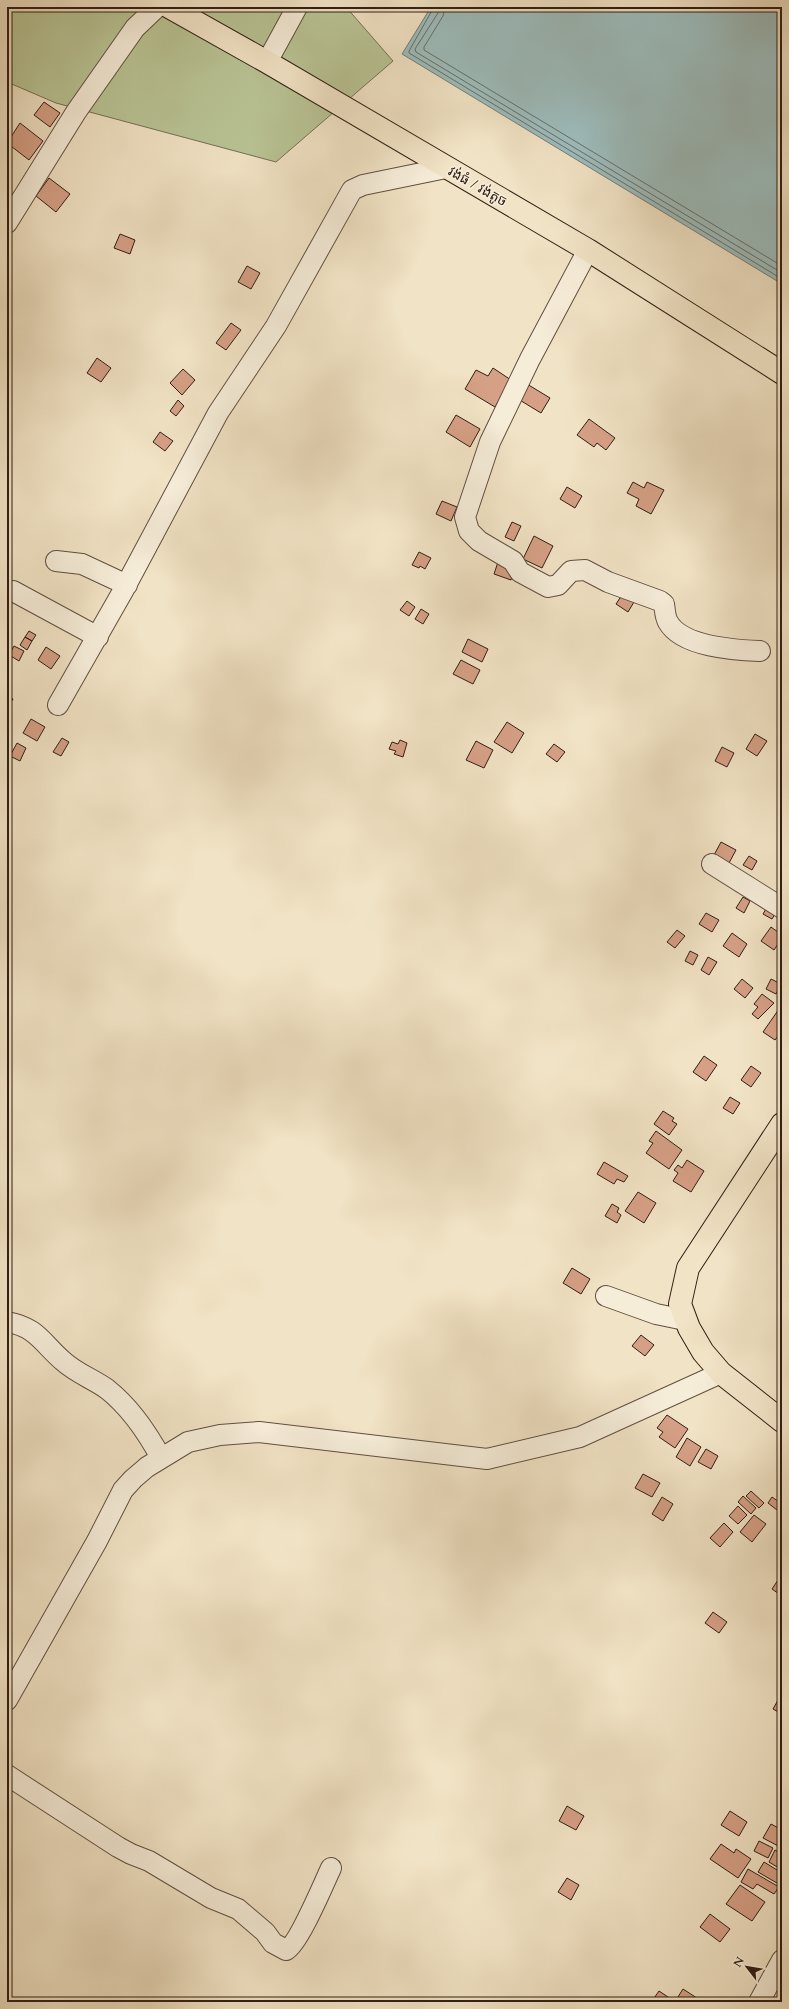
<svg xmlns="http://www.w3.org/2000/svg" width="789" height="2009" viewBox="0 0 789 2009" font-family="Cardo,'Noto Sans Khmer',serif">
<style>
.green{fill:#b9c495;stroke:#757155}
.water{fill:#9dbdbd;stroke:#727d7a}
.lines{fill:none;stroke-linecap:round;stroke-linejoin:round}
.shore{stroke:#676e69;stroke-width:1}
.building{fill:#d6a086;stroke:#311e15}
.minor-casing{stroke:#614f41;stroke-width:22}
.major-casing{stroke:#311e15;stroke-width:24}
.minor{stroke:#f6edd9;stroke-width:20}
.major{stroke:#f1e3c5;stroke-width:22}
.labels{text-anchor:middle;stroke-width:3;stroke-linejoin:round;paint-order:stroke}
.street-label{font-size:14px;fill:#311e15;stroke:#f6edd9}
</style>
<rect width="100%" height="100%" fill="#f1e3c5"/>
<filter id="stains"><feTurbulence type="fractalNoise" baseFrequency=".005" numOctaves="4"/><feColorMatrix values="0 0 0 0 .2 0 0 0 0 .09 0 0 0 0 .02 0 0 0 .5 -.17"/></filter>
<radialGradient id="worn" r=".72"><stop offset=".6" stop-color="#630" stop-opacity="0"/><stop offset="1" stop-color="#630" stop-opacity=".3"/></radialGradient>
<path class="green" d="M7,7H346L393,61L276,162L56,103L7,82Z"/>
<path class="water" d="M431,7H782V284L402,54Z"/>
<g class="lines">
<path class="shore" d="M434,7L409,51V53L782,279
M439,7L438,13L415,49L416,52L782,273
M445,7L443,16L424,47V50L782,266"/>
</g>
<path class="building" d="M44,102L60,113L50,127L34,115Z
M20,123L43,141L29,160L7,143Z
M49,178L70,194L56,212L36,196Z
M120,234L135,240L130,254L114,248Z
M247,266L260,273L251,289L238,282Z
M231,323L241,330L226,350L216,343Z
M97,358L111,368L101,382L87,373Z
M493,368L511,380L495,407L465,389L476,370L488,376Z
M183,369L195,380L182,395L170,383Z
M527,384L550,398L541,413L518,399Z
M178,400L184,406L176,416L170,411Z
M456,415L480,429L470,447L446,432Z
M589,419L615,438L606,450L597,443L594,447L577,435Z
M160,432L173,441L165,451L153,442Z
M633,482L644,488L647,482L664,490L651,514L636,506L639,499L627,493Z
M567,487L582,496L575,508L560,499Z
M442,501L457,507L451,521L436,514Z
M512,522L521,526L514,541L505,537Z
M534,536L553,546L542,568L523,559Z
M419,552L431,558L425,569L420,566L419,568L412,565Z
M498,562L515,567L511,580L494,574Z
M622,595L634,602L628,612L616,604Z
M407,601L415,607L409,616L400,610Z
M421,609L429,614L423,624L415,619Z
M29,631L36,635L32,641L25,637Z
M25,637L32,641L27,650L20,645Z
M468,639L488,649L482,662L462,652Z
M14,646L24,651L19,661L9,655Z
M46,647L60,656L51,669L38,660Z
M461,660L480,670L473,684L453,674Z
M7,695L13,699L7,709Z
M31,719L45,727L37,741L23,733Z
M507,722L524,733L512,753L494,742Z
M755,734L767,741L757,756L746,749Z
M62,738L69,742L61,756L53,752Z
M400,740L407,743L403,757L394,754L396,751L389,749L392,742L398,744Z
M476,741L493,750L484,768L466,760Z
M17,743L26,748L20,761L10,756Z
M554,744L565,752L557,762L546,754Z
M722,747L734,753L727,767L715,761Z
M721,842L736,850L729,863L714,855Z
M749,856L757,861L752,870L743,865Z
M743,897L750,901L744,913L736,908Z
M769,904L778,909L772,919L763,914Z
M706,913L719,920L712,932L699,924Z
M771,927L782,935V938L774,950L761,941Z
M677,930L685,936L675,948L667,942Z
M732,933L747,944L739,957L723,946Z
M690,951L698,955L693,965L685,961Z
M708,957L717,962L709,975L701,970Z
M742,979L753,988L745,998L734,989Z
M771,979L781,984L776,994L766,989Z
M762,994L774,1003L758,1019L752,1014L758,1007L754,1004Z
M779,1009L782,1011V1031L775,1040L763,1032Z
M704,1056L717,1065L706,1081L693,1072Z
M751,1066L761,1073L751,1087L741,1080Z
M730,1097L740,1103L733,1114L723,1108Z
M663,1111L674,1118L672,1121L677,1124L669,1135L654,1124Z
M656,1131L682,1150L669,1169L646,1153L653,1143L649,1141Z
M687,1160L704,1171L691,1192L673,1181L678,1173L674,1170L678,1165L682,1168Z
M604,1162L628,1176L624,1182L617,1179L614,1184L597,1174Z
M638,1192L656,1203L644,1223L625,1211Z
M612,1204L619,1208L617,1212L621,1215L617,1223L605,1216Z
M572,1268L590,1279L581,1294L563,1283Z
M641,1335L654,1345L645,1356L632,1346Z
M667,1415L688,1429L675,1448L659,1437L663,1432L657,1428Z
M687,1438L701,1447L690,1466L676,1457Z
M706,1449L718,1456L711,1469L698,1462Z
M643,1474L660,1483L652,1497L635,1488Z
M751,1491L764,1503L759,1508L746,1496Z
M743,1496L756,1508L751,1514L738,1502Z
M662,1497L673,1504L663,1521L652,1514Z
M772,1497L782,1504L777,1510L768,1503Z
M738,1506L747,1515L738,1524L729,1516Z
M754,1515L766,1524L752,1542L740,1532Z
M724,1523L733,1532L720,1547L710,1538Z
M780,1577L782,1578V1596L772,1589Z
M713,1612L727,1622L719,1633L705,1623Z
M782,1693V1714L773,1709Z
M567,1806L584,1816L576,1830L559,1821Z
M730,1811L747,1822L739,1836L721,1825Z
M771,1824L782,1830V1848L763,1838Z
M759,1841L773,1848L768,1858L754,1851Z
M721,1844L734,1853L736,1849L751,1859L738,1878L710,1859Z
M775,1850L782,1854V1870L769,1862Z
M764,1862L782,1873V1886L758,1872Z
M748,1869L779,1887L774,1894L757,1884L753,1889L741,1882Z
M567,1878L579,1885L571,1900L558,1892Z
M740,1885L765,1902L752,1921L726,1904Z
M710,1914L730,1929L720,1942L700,1927Z
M683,1989L703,2002H678L676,2000Z
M659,1991L671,1999L668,2002L652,2001Z"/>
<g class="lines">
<g class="minor-casing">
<path id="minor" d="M267,62L297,7
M7,223L76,112L135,28L157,7
M588,250L530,359L490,442L465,517L469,531L479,541L513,561L520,572L548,587L558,585L571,571L585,570L608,582L660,601L664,604C665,610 665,617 668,622C682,647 735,650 760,651
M56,561L82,564L127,585
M13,591L98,637
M58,705L123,591L218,413L276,326L352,190L363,185L446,168
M712,864L782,908
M606,1296L656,1314L685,1320
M7,1322C37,1327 42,1343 63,1361C76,1373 93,1379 107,1389C131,1408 147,1432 161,1458
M7,1700L97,1541L123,1490L133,1479L147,1467L188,1442L220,1435L259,1432L487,1459L580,1437L721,1373
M7,1775L118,1847L131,1854L149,1861L211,1898L238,1909L265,1932L273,1943L286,1950C298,1945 324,1883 331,1868
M759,2002L782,1960"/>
</g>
<g class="major-casing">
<path id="major" d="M169,7L267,62L588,250L782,373
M782,1124L688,1268L680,1304L689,1328L703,1352L721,1373L782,1421"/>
</g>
<use href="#minor" class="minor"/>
<use href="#major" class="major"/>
</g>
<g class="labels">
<g class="street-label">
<text transform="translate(478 186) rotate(30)" y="5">វង់ធំ / វង់តូច</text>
</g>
</g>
<rect width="789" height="2009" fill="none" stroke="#f1e3c5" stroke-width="24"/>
<rect x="8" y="8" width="773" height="1993" fill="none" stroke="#311e15" stroke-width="2"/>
<rect x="12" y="12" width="765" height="1985" fill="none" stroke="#311e15"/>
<g transform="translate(747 1967) rotate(301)" stroke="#f6edd9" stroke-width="3" paint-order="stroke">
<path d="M0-3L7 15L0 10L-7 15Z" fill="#311e15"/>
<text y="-6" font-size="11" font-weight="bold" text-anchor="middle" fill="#311e15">N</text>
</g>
<rect width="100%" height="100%" filter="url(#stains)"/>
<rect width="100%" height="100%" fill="url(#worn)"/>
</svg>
